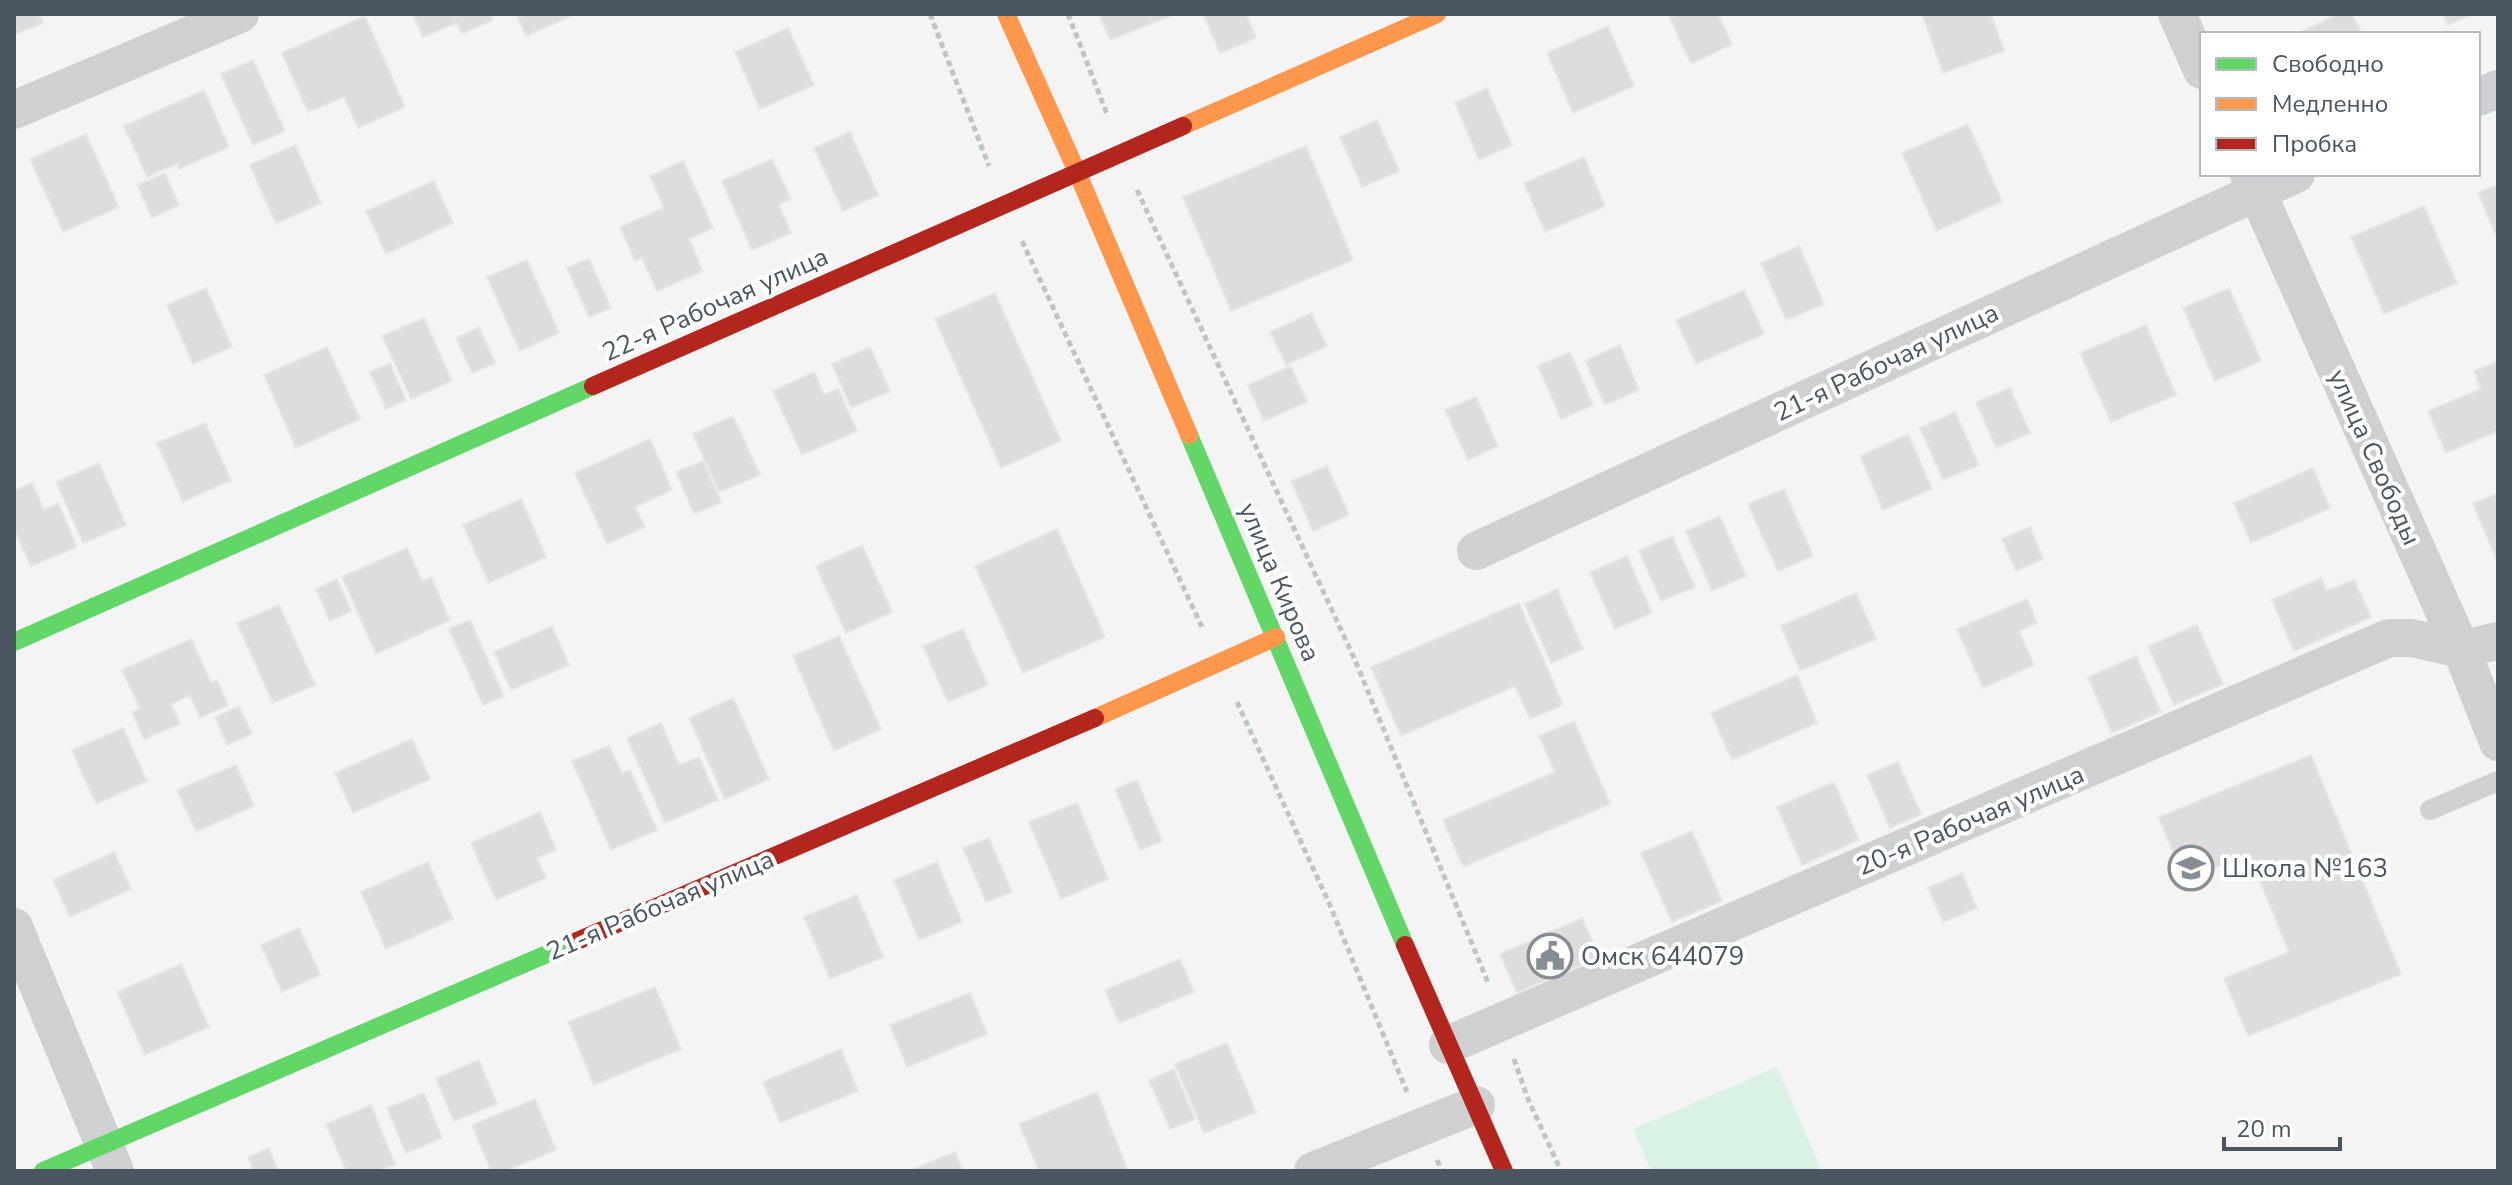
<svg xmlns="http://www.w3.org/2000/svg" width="2512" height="1185" viewBox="0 0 2512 1185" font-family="'Nunito Sans',sans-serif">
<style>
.green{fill:#d9f2e3}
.building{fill:#ddddde;stroke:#e5e6e7;stroke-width:2}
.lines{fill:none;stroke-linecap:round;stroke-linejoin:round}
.path{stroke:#bcc7c4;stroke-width:5;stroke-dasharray:6 4;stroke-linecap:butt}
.lane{stroke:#ced0d2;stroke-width:20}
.street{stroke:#ced0d2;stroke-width:38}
.fast{stroke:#63d668;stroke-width:18}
.slow{stroke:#ff974d;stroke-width:18}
.jam{stroke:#b3261e;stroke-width:18}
.labels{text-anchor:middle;stroke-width:8;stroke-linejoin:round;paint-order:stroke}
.street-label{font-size:26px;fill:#4a5661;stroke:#fff}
.poi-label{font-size:26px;fill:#4a5661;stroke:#fff;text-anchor:start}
</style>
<rect width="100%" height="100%" fill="#f4f4f4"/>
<path class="green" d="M1777,1067L1822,1171H1651L1633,1129Z"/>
<path class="building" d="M14,14H39L43,23L14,35Z
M413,14H491L493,20L462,34L457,23L423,37Z
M516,14H570L571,16L526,36Z
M1099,14H1176L1110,40Z
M1203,14H1246L1256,38L1220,53Z
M1668,14H1718L1732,44L1691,64Z
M1922,14H1991L2004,51L1943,73Z
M2338,14H2352L2362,34H2305L2304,31Z
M2443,14H2473L2448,25Z
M365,16L405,107L358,128L344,97L308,112L282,53Z
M1608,26L1634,86L1573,113L1547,53Z
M788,28L814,85L760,109L735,52Z
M253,60L285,131L253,145L221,74Z
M1487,88L1512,145L1479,160L1455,103Z
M204,90L229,147L179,169L177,164L147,177L124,126Z
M1377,120L1399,171L1362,187L1340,137Z
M1968,124L2002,201L1937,231L1902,153Z
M850,132L878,195L843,211L814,148Z
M86,134L119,207L63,232L30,159Z
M295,145L321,203L276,224L250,165Z
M1306,146L1353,260L1231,311L1183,197Z
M1584,157L1605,206L1545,232L1524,183Z
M772,159L791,199L779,205L791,233L752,250L722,181Z
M683,161L713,228L689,239L703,271L657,291L642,258L635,261L620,227L664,208L650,176Z
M165,173L179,205L152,218L137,185Z
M434,181L453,223L386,254L366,211Z
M2498,185V240L2478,193Z
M2424,206L2457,283L2384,314L2351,237Z
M1799,246L1824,304L1786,320L1761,263Z
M589,259L611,308L589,317L567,268Z
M527,260L559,333L520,351L487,277Z
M206,288L232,347L193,364L167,305Z
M2229,288L2261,361L2215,381L2183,308Z
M1744,290L1764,334L1696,364L1676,320Z
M995,293L1061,441L1001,468L935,319Z
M1311,313L1327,346L1286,365L1270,332Z
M424,318L452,381L411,399L382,336Z
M2146,325L2176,395L2111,422L2080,353Z
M479,327L495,363L472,373L456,338Z
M1620,345L1639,390L1605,405L1585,361Z
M327,347L360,419L296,448L264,375Z
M870,347L890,391L851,408L832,364Z
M1570,352L1593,405L1561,419L1538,366Z
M2498,361V431L2446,453L2428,411L2481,389L2474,371Z
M390,363L406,400L386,409L370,372Z
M1291,366L1307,402L1264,421L1248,385Z
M814,372L824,395L838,389L857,431L802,455L773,391Z
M2010,388L2030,433L1996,448L1976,402Z
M1476,397L1498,446L1468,460L1445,410Z
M1955,412L1979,465L1943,480L1920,428Z
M733,416L760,475L719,492L693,434Z
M205,423L231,480L183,502L157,443Z
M1908,434L1932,489L1883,510L1860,456Z
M650,439L672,490L635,507L645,527L607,544L575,473Z
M703,461L721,502L694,514L676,472Z
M99,463L126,525L83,543L56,482Z
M1327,466L1349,515L1313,531L1291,481Z
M2313,468L2330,508L2251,543L2234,503Z
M32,483L44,510L58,503L77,547L31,566L14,529V491Z
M1784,489L1813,556L1778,571L1748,504Z
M2498,493V563L2473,504Z
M521,499L546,557L489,583L463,525Z
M1720,516L1746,576L1712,591L1686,531Z
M2030,527L2043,559L2016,571L2002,539Z
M1057,529L1105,637L1023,673L975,566Z
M1672,536L1695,587L1661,601L1639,551Z
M862,545L892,612L846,633L816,566Z
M407,548L422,581L431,577L450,620L376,654L342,577Z
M1627,556L1652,613L1615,629L1590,572Z
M2321,578L2327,591L2354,580L2371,617L2294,651L2272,600Z
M337,579L351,611L330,621L316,589Z
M1557,589L1583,649L1551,663L1525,604Z
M1856,593L1876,639L1800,671L1781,626Z
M2027,599L2037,623L2019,631L2034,665L1983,688L1957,629Z
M1519,603L1563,705L1530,719L1515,686L1401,736L1371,667Z
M279,605L315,685L273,703L237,623Z
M470,620L504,696L483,705L449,629Z
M2197,625L2223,684L2174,705L2148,646Z
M552,626L569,665L511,690L494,652Z
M963,629L988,685L948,702L923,646Z
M839,636L881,729L834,751L793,656Z
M191,639L211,683L217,680L228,705L200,718L190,695L171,704L180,724L144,739L132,712L140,708L122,670Z
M2136,656L2161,712L2112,733L2088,677Z
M1797,675L1817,723L1732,760L1711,713Z
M733,698L769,779L725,799L689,718Z
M239,706L252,734L227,745L215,717Z
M1574,721L1610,804L1463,867L1443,820L1555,772L1539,736Z
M661,723L679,765L699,757L718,800L665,823L627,738Z
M123,728L147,781L96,804L72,750Z
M412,739L430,779L353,813L335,773Z
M609,746L622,773L630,770L657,830L611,850L572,761Z
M2311,755L2401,974L2248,1036L2224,978L2289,952L2249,854L2184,880L2159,817Z
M1898,762L1921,814L1890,828L1867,775Z
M236,765L254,806L196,832L177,790Z
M1137,780L1162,841L1140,850L1115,789Z
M1834,782L1859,840L1802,865L1777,807Z
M1077,803L1108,879L1061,899L1029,822Z
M540,812L556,850L537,858L546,878L496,900L471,843Z
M1692,831L1722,901L1672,922L1641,853Z
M989,838L1012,892L986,902L963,848Z
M114,852L131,889L70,917L53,880Z
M428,862L453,919L386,949L361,892Z
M937,862L962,922L919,940L894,880Z
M1962,873L1977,908L1943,922L1928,888Z
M857,895L883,957L830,979L804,917Z
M1582,918L1599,957L1517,993L1500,954Z
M299,928L320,975L282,992L261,945Z
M1180,959L1194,992L1119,1023L1105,990Z
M181,964L209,1027L145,1055L117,992Z
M655,987L681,1049L594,1085L568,1022Z
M970,993L987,1034L907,1067L890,1025Z
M1227,1043L1256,1112L1204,1133L1175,1064Z
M841,1049L858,1091L780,1123L763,1082Z
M479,1060L497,1104L454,1121L436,1078Z
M1174,1069L1195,1119L1170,1129L1149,1080Z
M1097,1092L1128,1171H1039L1019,1124Z
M424,1093L442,1138L406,1153L387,1108Z
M535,1099L556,1150L505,1171H491L472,1125Z
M371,1105L395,1164L378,1171H346L326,1124Z
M269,1148L278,1171H253L248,1157Z
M955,1152L963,1171H915L914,1169Z"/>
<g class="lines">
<path class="path" d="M930,14L989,166
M1068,14L1107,114
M1137,190L1355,660L1489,985
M1022,241L1202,627
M1237,702L1329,903L1407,1092
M1514,1059L1528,1099L1561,1171
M1437,1160L1442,1171"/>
<path class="lane" d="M2430,810L2498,781"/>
<path class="street" d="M2177,14L2202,70
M2478,97L2498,89
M14,110L240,14
M2249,174L2461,649L2498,742
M1476,551L2296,174
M14,927L115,1171
M1448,1045L2389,638H2412L2461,649L2498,641
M1313,1171L1476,1105"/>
<path class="fast" d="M1189,435L1405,945
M14,642L593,386
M43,1171L577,941"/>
<path class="slow" d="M1006,14L1077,172L1189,435
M1183,126L1437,14
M1095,718L1276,637"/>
<path class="jam" d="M593,386L1183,126
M577,941L1095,718
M1405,945L1504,1171"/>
</g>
<defs>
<g id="school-ring" transform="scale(2.3)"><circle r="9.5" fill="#fff" stroke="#868d94" stroke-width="1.5"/><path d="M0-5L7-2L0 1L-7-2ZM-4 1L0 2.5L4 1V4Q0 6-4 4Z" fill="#868d94"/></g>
<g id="civic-ring" transform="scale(2.3)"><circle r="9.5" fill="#fff" stroke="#868d94" stroke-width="1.5"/><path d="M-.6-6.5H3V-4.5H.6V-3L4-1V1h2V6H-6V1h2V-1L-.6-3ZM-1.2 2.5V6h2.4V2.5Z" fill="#868d94"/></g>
</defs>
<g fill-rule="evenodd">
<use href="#school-ring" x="2191" y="868"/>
<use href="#civic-ring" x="1550" y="956"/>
</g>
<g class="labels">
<g class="street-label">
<text transform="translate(715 304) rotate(-24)" y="9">22-я Рабочая улица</text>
<text transform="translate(1886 362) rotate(-25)" y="9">21-я Рабочая улица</text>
<text transform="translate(2375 457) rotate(66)" y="9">улица Свободы</text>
<text transform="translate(1280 582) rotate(67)" y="9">улица Кирова</text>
<text transform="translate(1970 820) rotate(-23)" y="9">20-я Рабочая улица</text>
<text transform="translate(660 905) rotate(-23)" y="9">21-я Рабочая улица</text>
</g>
<g class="poi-label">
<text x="2222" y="877">Школа №163</text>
<text x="1581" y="965">Омск 644079</text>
</g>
</g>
<rect width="2512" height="1185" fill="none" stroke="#4a5661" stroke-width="32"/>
<rect x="2200" y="32" width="280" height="144" fill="#ffffff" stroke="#b7bbc0" stroke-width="2"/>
<rect x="2216" y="58" width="40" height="12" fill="#63d668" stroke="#b7bbc0" stroke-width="2"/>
<text x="2272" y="72" font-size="24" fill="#4a5661">Свободно</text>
<rect x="2216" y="98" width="40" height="12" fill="#ff974d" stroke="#b7bbc0" stroke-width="2"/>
<text x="2272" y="112" font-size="24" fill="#4a5661">Медленно</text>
<rect x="2216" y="138" width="40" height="12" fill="#b3261e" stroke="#b7bbc0" stroke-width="2"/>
<text x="2272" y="152" font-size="24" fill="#4a5661">Пробка</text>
<path d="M2224 1137v12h116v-12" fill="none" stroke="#4a5661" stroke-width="4"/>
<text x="2236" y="1137" font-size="24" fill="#4a5661" stroke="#ffffff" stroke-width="6" paint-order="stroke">20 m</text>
</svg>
